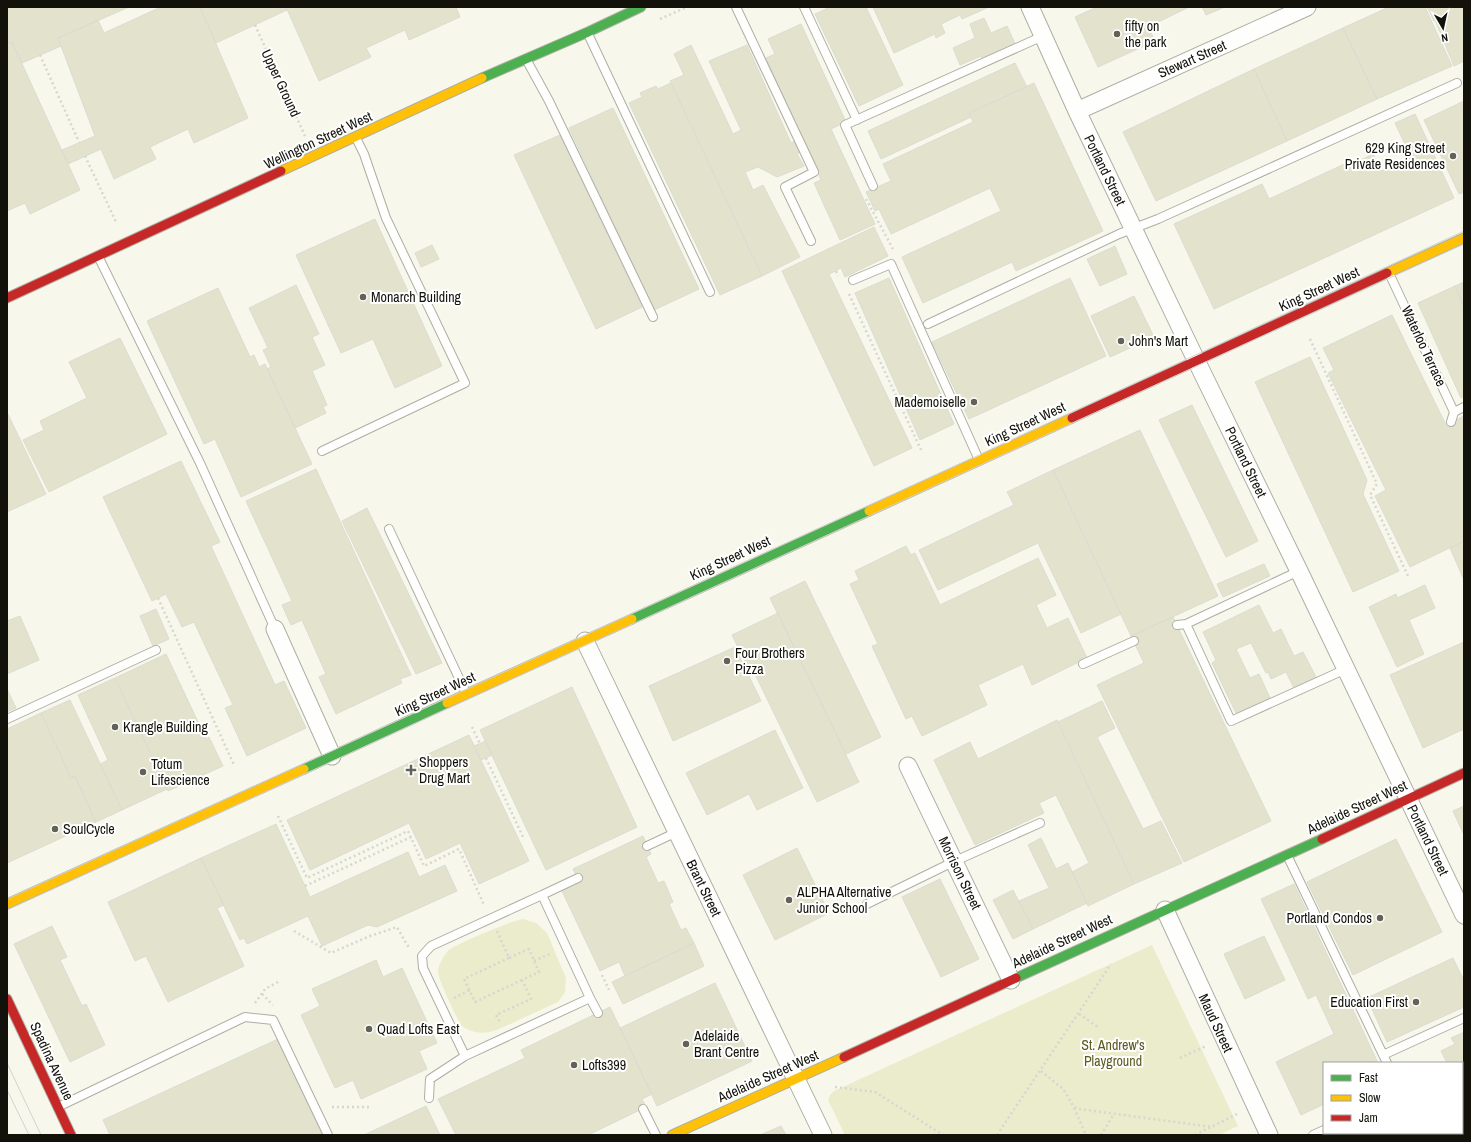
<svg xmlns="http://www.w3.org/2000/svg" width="1471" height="1142" viewBox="0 0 1471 1142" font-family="'Archivo Narrow',sans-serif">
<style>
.green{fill:#eaeccb}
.building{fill:#e3e3cd;stroke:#dbdcd2}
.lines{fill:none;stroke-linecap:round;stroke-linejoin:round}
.lane-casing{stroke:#aeaea5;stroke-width:10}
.street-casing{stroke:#aeaea5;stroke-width:19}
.fast-casing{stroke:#aeaea5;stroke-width:11}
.slow-casing{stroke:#aeaea5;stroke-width:11}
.jam-casing{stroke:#aeaea5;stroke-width:11}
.path{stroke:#d6d6d2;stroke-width:2.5;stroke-dasharray:2 3;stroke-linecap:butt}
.lane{stroke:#fefefc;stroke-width:8}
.street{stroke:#fefefc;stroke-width:17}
.fast{stroke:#4caf50;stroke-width:9}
.slow{stroke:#ffc107;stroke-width:9}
.jam{stroke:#c62828;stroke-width:9}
.tram{stroke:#d3d3d0;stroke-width:1}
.poi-dot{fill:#626259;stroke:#fff;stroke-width:1.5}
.labels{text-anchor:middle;stroke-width:4;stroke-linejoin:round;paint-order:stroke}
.poi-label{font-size:14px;fill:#12120a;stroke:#fff;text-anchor:start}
.street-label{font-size:14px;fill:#12120a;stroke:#fff}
.park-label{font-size:14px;fill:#5b5b1f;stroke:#fff}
</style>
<rect width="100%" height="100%" fill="#f7f8eb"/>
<path class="green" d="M523,919L536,923L547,933L566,978L565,992L558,1002L497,1030C485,1034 473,1034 462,1026C458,1022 439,980 438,973C438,965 443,957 448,951C453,945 501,926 512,922Z
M1152,945L1238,1126L1219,1135H845L828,1100L830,1095L834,1091Z"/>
<path class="building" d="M7,7H129L58,38L61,46L22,63L12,42L7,43Z
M161,7H200L248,118L194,143L188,129L150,147L156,159L114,179L101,149L68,164L62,150L95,136L58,38L98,20L104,33Z
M200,7H286L287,10L216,43Z
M286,7H456L460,17L409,40L405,30L366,48L371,57L319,81Z
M830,7H866L903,85L859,106L815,14Z
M873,7H989L962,19L960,15L941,24L945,33L936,38L935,34L894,53Z
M1097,7H1189L1148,27L1155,41L1098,67L1075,17Z
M1202,7H1225L1206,15Z
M1389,7H1425L1452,66L1377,99L1343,28Z
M1427,7H1464V61L1454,66L1435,20L1434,21Z
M984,18L991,33L1007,26L1016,46L983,60L981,56L960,65L953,48L975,38L970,24Z
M801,24L846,122L831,129L875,224L840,240L814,183L821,180L766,58L775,54L768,39Z
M1343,28L1377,99L1287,141L1254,69Z
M12,42L80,190L30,214L25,203L7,211V43Z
M691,45L733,134L741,130L709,61L747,45L791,143L797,140L802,151L797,154L804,166L777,177L758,167L745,172L753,190L763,185L800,257L762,276L670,81L684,75L674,54Z
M1015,63L1027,87L969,113L971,117L881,159L868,131Z
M1254,69L1287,141L1156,201L1123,132Z
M671,83L762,276L720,295L629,103L642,97L640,93L656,86L658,89Z
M1034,83L1103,231L1016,271L1012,262L923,303L902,257L1001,211L990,188L891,234L879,209L875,211L866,192L891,181L883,164L973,122L969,113Z
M1464,101V192L1459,194L1424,120Z
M613,108L699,289L654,310L569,128Z
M1415,114L1454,198L1214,309L1174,224L1262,184L1269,199L1353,160L1355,163L1373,154L1381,171L1411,157L1395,123Z
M560,135L642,307L596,329L514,155Z
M375,219L442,366L395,388L373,339L341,353L296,255Z
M874,227L888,256L845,277L841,268L829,274L912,448L874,466L782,271Z
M432,245L439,259L421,267L415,253Z
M1115,246L1127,274L1100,286L1087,259Z
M889,278L954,424L920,440L855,293Z
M1070,278L1106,356L969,419L932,342Z
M1464,282V307L1455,286Z
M296,285L319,334L312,337L325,365L312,371L327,405L323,407L326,413L295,428L267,369L271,367L263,350L268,348L249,308Z
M1455,286L1464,307V396L1461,398L1418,303Z
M218,288L250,357L254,355L259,367L265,364L312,464L241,497L215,439L204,444L147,321Z
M1134,296L1154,337L1110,357L1091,316Z
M1392,315L1446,425L1464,416V541L1410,567L1375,496L1386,490L1328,373L1334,370L1323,348Z
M120,338L167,434L49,492L23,440L44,430L40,421L87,398L69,362Z
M1310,357L1367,480L1363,494L1399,571L1353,592L1255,382Z
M1192,405L1258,541L1226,557L1159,420Z
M7,412L46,494L7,512Z
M1140,430L1218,596L1131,636L1053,470Z
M181,461L220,542L211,546L275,685L284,681L306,728L247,756L225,708L233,705L194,622L182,627L166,594L152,601L103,497Z
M316,469L411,675L400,679L402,683L336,714L319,677L326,674L302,620L291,625L282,605L292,601L246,501Z
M1053,470L1121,614L1081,633L1038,543L938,590L919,550L1014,505L1007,492Z
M367,508L442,663L416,674L342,521Z
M1464,541V580L1450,548Z
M906,546L911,555L915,553L940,605L1038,558L1056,595L1036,605L1047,628L1068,618L1087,658L1032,685L1023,664L978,685L987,705L922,736L912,716L906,719L872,646L878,644L850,584L859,580L855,571Z
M1264,564L1270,576L1223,597L1217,584Z
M805,581L881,737L846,754L770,598Z
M1425,585L1435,608L1409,620L1424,654L1397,667L1369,607L1396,594L1397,598Z
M1259,605L1273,633L1281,629L1294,656L1303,652L1316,677L1294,688L1286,672L1271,679L1268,672L1266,673L1251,643L1236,649L1250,678L1259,674L1270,698L1236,713L1212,663L1216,660L1203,632Z
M156,609L169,639L153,646L140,616Z
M778,613L859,782L817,802L752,668L749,670L732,635Z
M20,616L39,660L7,674V621Z
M1173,617L1271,821L1184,862L1097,685L1144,663L1131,636Z
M1464,642V729L1423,748L1390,675Z
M735,647L761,701L673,741L649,686Z
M166,654L206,739L209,737L223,766L168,791L115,678Z
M115,678L167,789L122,810L100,764L108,760L78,695Z
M572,687L637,827L546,870L480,730Z
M7,689L16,708L7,712Z
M70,700L122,810L96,822L75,776L71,778L41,713Z
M1102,701L1115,728L1097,737L1143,829L1161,821L1182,863L1134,884L1058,722Z
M41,713L71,778L75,776L96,822L7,863V729Z
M1057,720L1134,884L1088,906L1072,872L1089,863L1056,795L1039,803L1044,813L975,845L934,760L970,742L978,759Z
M775,730L803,788L757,810L749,794L707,815L686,773Z
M469,735L529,861L479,884L460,843L426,859L409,823L310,870L287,820Z
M486,741L492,755L481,760L474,746Z
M1464,806V835L1453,811Z
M276,824L310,897L408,852L419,877L445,865L457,891L377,927L368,925L322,946L308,916L247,944L244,938L240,940L201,858Z
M643,836L651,854L646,857L658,883L664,881L673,902L669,904L681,930L686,928L694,943L625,976L619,962L600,971L561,889L579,881L573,869Z
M1041,838L1056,869L1068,863L1087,903L1033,929L1019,901L1049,888L1028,845Z
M1396,839L1442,932L1353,975L1307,882Z
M797,848L829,913L775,940L743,875Z
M201,858L224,905L217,908L244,966L168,1002L146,956L135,961L108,902Z
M940,879L979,959L941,977L902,897Z
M1294,884L1378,1063H1324V1104L1301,1115L1276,1062L1334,1034L1316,995L1308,999L1261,899Z
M1013,890L1033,929L1013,939L993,900Z
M52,926L67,957L60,960L82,1006L86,1004L105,1045L70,1062L14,944Z
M1264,936L1285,980L1245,999L1224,954Z
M694,943L704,966L623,1004L612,982Z
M1453,958L1464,981V1007L1387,1042L1367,998Z
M376,960L383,977L402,968L437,1043L419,1051L427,1069L361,1099L353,1080L335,1088L301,1015L320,1006L312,989Z
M715,983L752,1061L657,1106L620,1028Z
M610,1007L652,1094L642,1099L646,1107L588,1135H456L438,1099L525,1058L521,1050Z
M1464,1032V1072L1462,1073V1063H1447L1441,1051L1455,1044L1451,1038Z
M278,1039L322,1135H110L103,1120Z
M1464,1072V1106L1462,1107V1073Z
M426,1106L440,1135H364Z
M1464,1111V1135H1459L1458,1133H1462V1112Z
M781,1126L786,1135H760Z
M1371,1133H1411L1412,1135H1372Z"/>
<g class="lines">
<g class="lane-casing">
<path id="lane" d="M736,7L814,172L785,187L811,241
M804,7L857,120
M588,34L710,292
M526,59L549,101L653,317
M873,186L845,125L1043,36
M98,256L200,463L275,629
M1389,273L1454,412
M853,280L891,264L979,460
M928,324L1119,234L1158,219L1457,83
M1454,412L1464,407
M1451,422L1454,412
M322,451L465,383L386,218L364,154L356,138
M389,529L466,693
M1186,624L1231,721L1346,669
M1177,625L1186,624L1299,571
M1083,664L1134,641
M7,719L156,650
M647,846L677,832
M1287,855L1387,1063
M542,895L578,878
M867,904L955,861L1040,823
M1383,1055L1464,1018
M465,1056L423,968L422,956L431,946L542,895L590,998
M429,1098L430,1079L465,1056L590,998L598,1013
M58,1107L245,1017L273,1020L328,1135
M643,1109L656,1135
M1336,1133L1337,1135
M1420,1133L1421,1135
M1313,1135L1324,1130"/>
</g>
<g class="street-casing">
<path id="street" d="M1030,7L1077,111L1196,360L1299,571L1464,915
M1077,111L1307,7
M275,629L332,756
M585,641L823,1135
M908,766L1011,980
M1165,910L1269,1135"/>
</g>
<g class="fast-casing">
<path id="fast" d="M482,78L588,32L641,7
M632,619L869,511
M304,769L447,703
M1016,978L1322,839"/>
</g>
<g class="slow-casing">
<path id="slow" d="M281,171L482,78
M1387,273L1464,238
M869,511L1072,418
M447,703L632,619
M7,904L304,769
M672,1135L844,1057"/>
</g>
<g class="jam-casing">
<path id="jam" d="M7,298L281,171
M1072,418L1387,273
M1322,839L1464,773
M7,999L71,1135
M844,1057L1016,978"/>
</g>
<path class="path" d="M660,19L687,7
M255,25L305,136
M40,55L79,142
M85,156L117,224
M866,199L893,249
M836,271L838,276
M849,294L921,450
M1310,339L1377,484L1370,495L1409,578
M158,598L234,765
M472,727L480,744
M486,758L524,839
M278,816L307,878L408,831L424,866L459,849L484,905
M305,886L411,837
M294,931L331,953L370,936L397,927L407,945L410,948
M497,931L509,958L529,949L539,972L522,980L531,999L496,1015L501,1024
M509,958L464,979L475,1002L522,980
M534,961L552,953
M602,975L609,990
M262,994L273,1005
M454,998L470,990
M255,1003L265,989L278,982
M1079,1014L1098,1027
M1180,1058L1206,1046
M1041,1071L1063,1089L1074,1107L1079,1109L1212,1127
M835,1087L875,1092L943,1135
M332,1107H372
M1074,1108L1086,1135
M997,1135L1111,964
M1101,1135L1114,1114
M1195,1135L1237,1114"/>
<use href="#lane" class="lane"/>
<use href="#street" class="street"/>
<use href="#fast" class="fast"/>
<use href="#slow" class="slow"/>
<use href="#jam" class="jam"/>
<path class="tram" d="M7,899L977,456L1464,231
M7,910L1464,244
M7,1063L41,1135
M7,1090L29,1135"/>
</g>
<g class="poi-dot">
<circle cx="1117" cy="34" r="4"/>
<circle cx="1453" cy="156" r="4"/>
<circle cx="363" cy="297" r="4"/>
<circle cx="1121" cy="341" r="4"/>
<circle cx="974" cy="402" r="4"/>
<circle cx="727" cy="661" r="4"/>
<circle cx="115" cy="727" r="4"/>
<path d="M409 764h4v4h4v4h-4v4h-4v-4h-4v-4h4z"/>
<circle cx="143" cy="772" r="4"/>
<circle cx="55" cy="829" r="4"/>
<circle cx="789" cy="900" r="4"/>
<circle cx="1380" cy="918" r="4"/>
<circle cx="1416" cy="1002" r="4"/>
<circle cx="369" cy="1029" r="4"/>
<circle cx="686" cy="1044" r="4"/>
<circle cx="574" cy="1065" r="4"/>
</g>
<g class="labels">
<g class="poi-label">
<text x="1125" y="31">fifty on<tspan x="1125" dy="16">the park</tspan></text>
<text x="1445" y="153" text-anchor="end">629 King Street<tspan x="1445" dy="16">Private Residences</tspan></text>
<text x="371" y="302">Monarch Building</text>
<text x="1129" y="346">John's Mart</text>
<text x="966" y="407" text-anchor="end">Mademoiselle</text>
<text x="735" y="658">Four Brothers<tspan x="735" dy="16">Pizza</tspan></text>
<text x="123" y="732">Krangle Building</text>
<text x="419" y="767">Shoppers<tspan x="419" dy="16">Drug Mart</tspan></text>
<text x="151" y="769">Totum<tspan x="151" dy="16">Lifescience</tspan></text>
<text x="63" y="834">SoulCycle</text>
<text x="797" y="897">ALPHA Alternative<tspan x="797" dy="16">Junior School</tspan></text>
<text x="1372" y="923" text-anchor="end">Portland Condos</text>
<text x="1408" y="1007" text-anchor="end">Education First</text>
<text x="377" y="1034">Quad Lofts East</text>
<text x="694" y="1041">Adelaide<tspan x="694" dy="16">Brant Centre</tspan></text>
<text x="582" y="1070">Lofts399</text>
</g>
<g class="street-label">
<text transform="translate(1192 59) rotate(-24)" y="5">Stewart Street</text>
<text transform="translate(281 83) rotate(65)" y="5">Upper Ground</text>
<text transform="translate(318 140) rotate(-25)" y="5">Wellington Street West</text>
<text transform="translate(1105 170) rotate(64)" y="5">Portland Street</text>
<text transform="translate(1319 289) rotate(-25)" y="5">King Street West</text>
<text transform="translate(1424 346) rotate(65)" y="5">Waterloo Terrace</text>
<text transform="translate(1025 424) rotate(-25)" y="5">King Street West</text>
<text transform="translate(1246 462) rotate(64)" y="5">Portland Street</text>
<text transform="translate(730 558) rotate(-25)" y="5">King Street West</text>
<text transform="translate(435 694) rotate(-25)" y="5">King Street West</text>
<text transform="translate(1357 807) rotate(-25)" y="5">Adelaide Street West</text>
<text transform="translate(1428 840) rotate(64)" y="5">Portland Street</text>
<text transform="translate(960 873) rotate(64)" y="5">Morrison Street</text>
<text transform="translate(704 888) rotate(64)" y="5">Brant Street</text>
<text transform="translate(1062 941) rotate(-25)" y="5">Adelaide Street West</text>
<text transform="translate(1216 1023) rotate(65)" y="5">Maud Street</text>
<text transform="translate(52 1061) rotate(65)" y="5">Spadina Avenue</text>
<text transform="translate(768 1076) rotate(-24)" y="5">Adelaide Street West</text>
</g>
<g class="park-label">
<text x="1113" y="1050">St. Andrew's<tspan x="1113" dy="16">Playground</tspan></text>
</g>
</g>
<rect width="1471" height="1142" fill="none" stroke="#12120a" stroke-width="16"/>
<rect x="1323" y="1062" width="140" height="72" fill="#ffffff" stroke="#a0a09d"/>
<rect x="1331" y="1075" width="20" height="6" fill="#4caf50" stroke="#a0a09d"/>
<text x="1359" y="1082" font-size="12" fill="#12120a">Fast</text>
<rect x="1331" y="1095" width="20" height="6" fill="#ffc107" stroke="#a0a09d"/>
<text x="1359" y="1102" font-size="12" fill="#12120a">Slow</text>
<rect x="1331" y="1115" width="20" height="6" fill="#c62828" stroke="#a0a09d"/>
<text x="1359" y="1122" font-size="12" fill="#12120a">Jam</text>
<g transform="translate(1443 28) rotate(171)" stroke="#ffffff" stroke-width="3" paint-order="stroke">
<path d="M0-3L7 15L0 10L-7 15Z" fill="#12120a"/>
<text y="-6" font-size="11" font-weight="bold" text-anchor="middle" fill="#12120a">N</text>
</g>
</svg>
